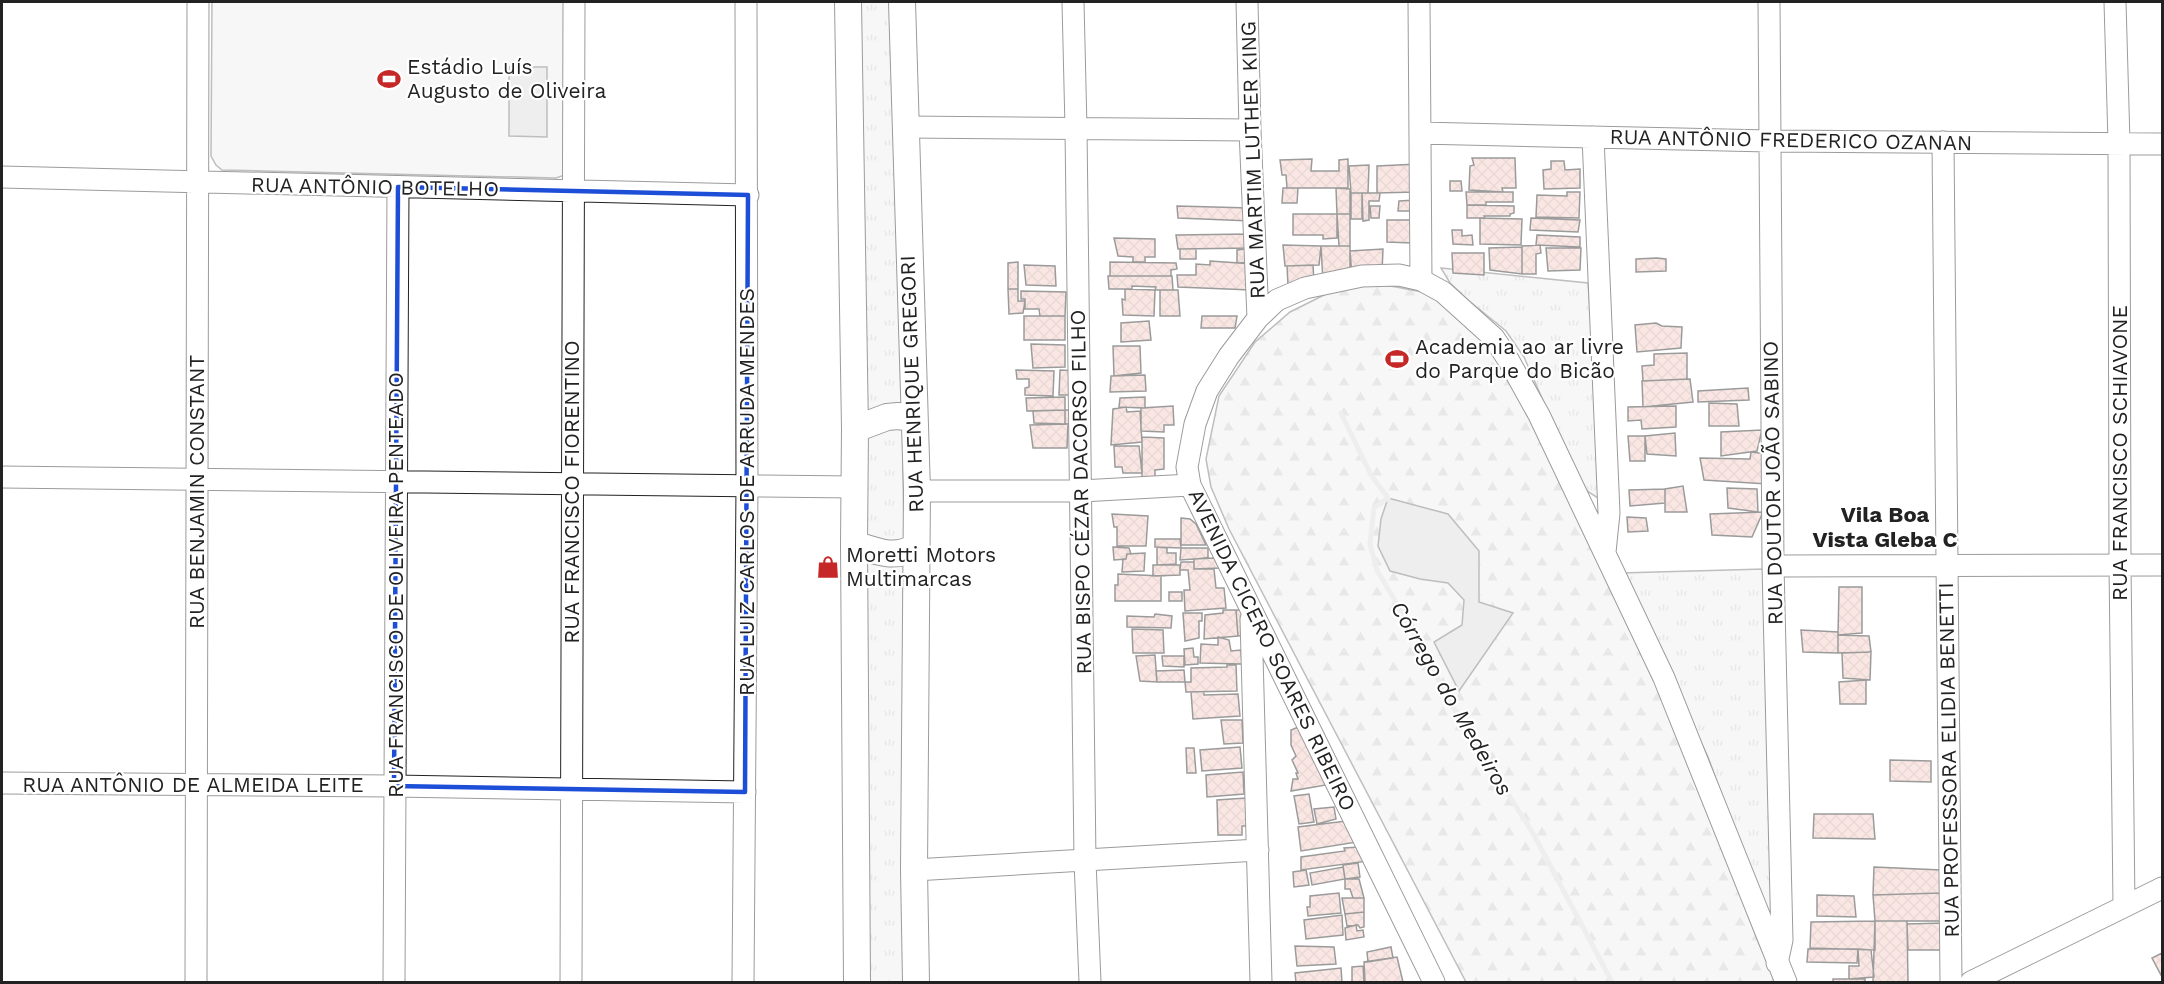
<svg xmlns="http://www.w3.org/2000/svg" width="2164" height="984" viewBox="0 0 2164 984" font-family="'Work Sans',sans-serif">
<style>
.grass{fill:#eee;stroke:#6f6f6f;stroke-width:1.5}
.forest{fill:url(#forest-firs);stroke:#6f6f6f;stroke-width:1.5}
.park{fill:url(#park-tufts);stroke:#6f6f6f;stroke-width:1.5}
.water{fill:#d9d9d9;stroke:#6f6f6f;stroke-width:1.5}
.lines{fill:none;stroke-linecap:round;stroke-linejoin:round}
.stream{stroke:#d9d9d9;stroke-width:5}
.building{fill:url(#building-cross-hatch);stroke:#222;stroke-width:1.5}
.minor-casing{stroke:#222;stroke-width:23}
.major-casing{stroke:#222;stroke-width:28}
.minor{stroke:#fff;stroke-width:21}
.major{stroke:#fff;stroke-width:26}
.marked{fill:none;stroke:#1d4ed8;stroke-width:4.5;stroke-linejoin:round}
.labels{text-anchor:middle;stroke-width:4.5;stroke-linejoin:round;paint-order:stroke}
.poi-label{font-size:21px;fill:#222;stroke:#fff;text-anchor:start}
.street-label{font-size:21px;fill:#222;stroke:#fff}
.neighbourhood-label{font-size:22px;font-weight:bold;fill:#222;stroke:#fff}
.water-label{font-size:22px;font-style:italic;fill:#222;stroke:#fff}
</style>
<defs>
<pattern id="forest-firs" width="22" height="20" patternUnits="userSpaceOnUse" patternTransform="scale(1.5)"><rect width="22" height="20" fill="#eee"/><path d="M5 1l3.5 6h-7zM16 11l3.5 6h-7z" fill="#ccc"/></pattern>
<pattern id="park-tufts" width="24" height="20" patternUnits="userSpaceOnUse" patternTransform="scale(1.5)"><rect width="24" height="20" fill="#eee"/><path d="M3 7l-1-3M5 7V3M7 7l1-3M15 17l-1-3M17 17v-4M19 17l1-3" fill="none" stroke="#ccc"/></pattern>
<pattern id="building-cross-hatch" width="8" height="8" patternUnits="userSpaceOnUse" patternTransform="scale(1.5)"><rect width="8" height="8" fill="#f3c9c0"/><path d="M0 0l8 8M0 8l8-8" fill="none" stroke="#d0aca5"/></pattern>
</defs>
<rect width="100%" height="100%" fill="#fff"/>
<path class="grass" d="M212,2H566L565,175L556,178L222,170L216,165L211,156Z"/>
<path class="forest" d="M1380,284L1428,293L1489,341L1533,413L1677,726L1759,944L1777,982H1466L1229,529L1211,487L1206,459L1219,396L1255,342L1290,312L1334,290Z"/>
<path class="park" d="M861,2H904L903,468L911,982H867L862,507Z
M1441,268L1588,283L1604,502L1581,487L1524,357L1506,331L1468,300L1450,283Z
M1764,569L1777,917L1766,916L1708,757L1621,573Z"/>
<path class="water" d="M509,67H547V137L509,136Z
M1388,498L1448,514L1479,551V602L1513,613L1459,691L1434,642L1462,625L1464,600L1448,583L1420,579L1390,571L1378,546L1381,519Z"/>
<g class="lines">
<path class="stream" d="M1341,413L1371,475L1388,498L1374,508L1370,544L1377,570L1433,666L1443,691L1534,835L1612,982"/>
</g>
<path class="building" d="M1472,158H1515L1516,188H1502L1503,192L1469,190L1470,166L1474,165Z
M1312,159L1311,171H1339V160L1348,159V188H1287L1286,175H1282L1280,160Z
M1551,161H1564L1565,170L1580,169V188L1544,189L1543,170L1551,169Z
M1418,164L1416,192L1377,193V166Z
M1369,165L1368,193H1351L1349,166Z
M1450,181H1461L1462,191H1450Z
M1283,188H1298L1297,203H1282Z
M1336,188L1350,189V214H1337Z
M1466,192H1513V202H1486V205H1467Z
M1567,192H1580L1579,218L1536,217L1537,195L1567,196Z
M1351,193H1362V219H1351Z
M1362,193H1380L1379,201H1369V220L1363,221Z
M1416,200L1417,211H1398L1399,201Z
M1467,205L1514,206V213L1510,214V216H1484L1485,218H1467Z
M1177,206L1250,208L1251,221L1178,218Z
M1370,206H1380L1379,218H1371Z
M1293,214H1337V238L1323,239V235H1293Z
M1337,214H1350V246H1339Z
M1480,218L1522,219L1521,245L1480,244Z
M1531,218L1580,220L1578,232L1530,230Z
M1387,220H1414L1412,243L1387,242Z
M1452,230H1462V236L1472,235L1473,245L1453,244Z
M1250,234L1253,248L1178,249L1176,235Z
M1537,235L1580,237V247L1536,245Z
M1114,238L1155,239V257H1145V262H1133V257L1118,256Z
M1283,245L1321,246L1319,265L1285,266Z
M1540,245L1541,253L1536,254V274H1522V246Z
M1321,246H1350V275L1323,282Z
M1522,247V274L1490,270L1489,248Z
M1253,248L1252,262L1237,263V250Z
M1546,248H1581L1580,270L1548,271Z
M1180,249H1196V259H1180Z
M1383,249L1382,272L1352,276L1350,251Z
M1452,253H1484V275L1453,273Z
M1657,258L1666,259V271L1636,272V259Z
M1210,261L1253,264L1251,290L1178,287L1177,275H1196V264L1210,265Z
M1018,262V289H1008V263Z
M1110,262L1176,263L1177,269L1171,270V276H1110Z
M1024,265L1055,266L1056,286L1026,285Z
M1313,265L1314,282L1288,285L1287,266Z
M1108,276H1172L1173,290H1155L1156,287L1132,286V289H1109Z
M1008,289H1018V301H1025L1023,313L1009,314Z
M1125,289L1155,290L1154,316L1123,315L1122,299L1125,300Z
M1160,290H1178L1180,316H1160Z
M1021,291L1066,292L1065,316H1040L1039,309H1025V299H1021Z
M1024,316H1065V340H1024Z
M1202,316H1237L1235,328H1201Z
M1149,321L1151,340L1121,342V323Z
M1656,323L1662,326L1682,327L1681,348L1637,352L1635,325Z
M1031,344L1065,345V367L1033,368Z
M1113,346H1140L1141,373L1114,376Z
M1687,353V379L1643,381L1642,366L1654,365V354Z
M1016,370L1054,371L1053,396L1025,395V388L1029,387V379H1017Z
M1060,370L1077,371V395H1059Z
M1145,375L1146,391L1110,392L1111,376Z
M1690,379L1693,402L1643,407L1642,381Z
M1748,388L1749,400L1698,402V391Z
M1065,397V410L1027,411L1026,398Z
M1145,397V408L1119,407L1120,398Z
M1709,403L1737,404L1739,426H1709Z
M1173,406L1174,425H1164V432L1141,431V408Z
M1676,406V427L1642,429L1641,420L1628,421V407Z
M1126,407L1127,412L1140,411L1142,442L1111,445L1113,409Z
M1065,410V424L1034,423L1033,411Z
M1065,410H1078V423L1065,424Z
M1068,424L1067,448H1033L1030,425Z
M1762,430L1757,451L1721,456V432Z
M1675,433L1676,456L1647,454L1645,436Z
M1628,436H1645V461H1630Z
M1142,437L1164,438V469L1155,470V480L1142,477Z
M1114,446H1139L1142,473H1123L1122,467H1115Z
M1751,452L1768,454L1767,484L1704,480L1700,458L1750,459Z
M1683,486L1687,512H1665V489Z
M1727,488L1757,489L1758,512L1728,508Z
M1665,489V503L1630,506L1629,490Z
M1763,512L1752,537L1712,535L1710,514Z
M1112,514L1148,516L1146,546H1117V527H1114Z
M1627,517L1646,518L1648,531L1628,532Z
M1181,518L1190,519L1196,524L1206,545H1181Z
M1155,539H1180L1181,548L1155,547Z
M1113,547L1129,548L1131,554H1127L1126,559L1114,560Z
M1157,547L1167,548V553H1176V564L1157,565Z
M1181,548H1208V558L1180,560Z
M1145,553L1144,571L1122,572L1123,559H1126L1127,554Z
M1214,558L1220,568L1194,569V559Z
M1181,562H1194V569H1214L1216,588H1224L1226,608L1185,611L1184,590H1190L1188,570H1180Z
M1153,565H1180V575L1153,576Z
M1118,574L1161,576V601H1115V585H1118Z
M1839,587H1862V633L1838,635Z
M1169,592H1182V601H1169Z
M1223,610H1236L1238,636L1204,639L1205,615L1223,613Z
M1236,610H1247L1250,635L1238,636Z
M1183,613H1202V621H1199V638L1185,641Z
M1155,614L1172,616L1171,628L1127,627V616L1154,617Z
M1132,629L1163,630L1164,653H1133Z
M1801,630L1838,632V653L1803,652Z
M1838,635L1869,636L1871,652L1838,653Z
M1218,637L1229,640L1231,651L1241,650L1242,664L1200,663L1201,644L1218,645Z
M1193,648L1194,657H1198V664L1185,665L1184,649Z
M1871,652L1870,680L1843,678L1842,653Z
M1155,655L1157,682L1140,681L1136,656Z
M1162,656H1184V667L1163,666Z
M1227,665H1236L1237,691L1186,692L1185,682H1191V668L1227,667Z
M1184,670L1185,682H1157L1156,671Z
M1866,680V704H1840L1839,682Z
M1191,692H1204V695L1238,694L1240,716L1193,719Z
M1221,720H1242L1243,743L1224,744Z
M1301,726L1326,785L1291,791L1293,779H1298L1296,773H1298L1292,760L1296,756L1291,745V730Z
M1240,747L1242,768L1202,771L1200,750Z
M1186,748H1194L1196,773H1187Z
M1890,760L1931,761V782L1890,781Z
M1243,772L1244,794L1207,797L1206,775Z
M1309,794L1314,822L1299,824L1294,796Z
M1246,798L1249,826H1242V835H1218L1217,800Z
M1334,807L1336,819L1317,824L1314,809Z
M1814,814H1873L1875,839L1813,838Z
M1346,821L1357,842L1301,851L1298,827Z
M1359,847L1368,861L1301,870V857L1345,851L1344,848Z
M1358,863L1360,877L1345,879L1343,865Z
M1343,867L1345,879L1312,885L1310,873Z
M1874,867L1941,870V893L1873,895Z
M1306,870L1309,885L1294,887L1293,872Z
M1345,879H1359L1364,898H1353L1350,889H1345Z
M1339,893L1341,913L1308,916L1307,907H1310V896Z
M1941,893V921H1875L1873,895Z
M1817,895L1854,896L1856,917L1817,916Z
M1342,898H1364V912L1345,914Z
M1364,912V927L1360,928L1358,925L1347,926L1345,914Z
M1342,915L1343,935L1306,939L1304,920Z
M1875,921H1907L1908,982H1873Z
M1875,921V950L1810,948L1811,922Z
M1943,923L1946,950H1908L1907,924Z
M1356,925L1357,931L1363,930L1364,937L1346,940L1345,928Z
M1295,946L1334,947L1336,964L1297,966Z
M1391,947L1393,958L1368,962L1367,952Z
M1808,949H1858L1857,963L1807,962Z
M1858,949L1871,950L1874,977L1849,979V966H1859Z
M2162,953V974L2161,975L2152,958Z
M1397,957L1403,982H1365L1364,962Z
M1363,966L1364,982H1352V967Z
M1341,968L1342,982H1296L1295,973Z
M1833,979H1865V982H1833Z"/>
<g class="lines">
<g class="minor-casing">
<path id="minor" d="M1073,2L1076,128L1085,861L1090,982
M1247,2L1250,130L1258,318
M1419,2L1421,280
M1769,2L1773,566L1782,940L1777,963
M2115,2L2119,142L2120,565L2124,905
M905,127L1250,130
M1420,133L1769,141L2162,144
M1593,137L1609,513L1605,552
M1943,142L1951,982
M2,177L748,195
M2,477L854,487
M917,491H1081L1190,485
M1773,566L2162,565
M1251,619L1261,982
M2,783L394,786L745,792
M914,870L1258,850
M196,982L198,2
M394,982L398,187
M571,982L574,2
M743,982L747,486L746,2
M1434,982L1190,485L1187,467L1195,424L1207,391L1229,356L1258,318L1277,300L1305,288L1362,276L1399,275L1421,280L1443,292L1494,338L1509,361L1539,415L1664,678L1786,982
M1971,982L2162,888"/>
</g>
<g class="major-casing">
<path id="major" d="M848,2L855,429L854,544L857,982
M902,2L917,491L914,870L916,982
M855,429L887,417L898,416L913,418
M854,544C875,551 895,560 915,547"/>
</g>
<use href="#minor" class="minor"/>
<use href="#major" class="major"/>
</g>
<path d="M0 0H2164V984H0ZM398,187L748,195L745,792L394,786Z" fill="#fff" fill-opacity=".55" fill-rule="evenodd"/>
<path class="marked" d="M398,187L748,195L745,792L394,786Z"/>
<defs>
<g id="stadium-bare" transform="scale(1.8)"><path d="M0-5a6.5 5 0 1 0 0 10a6.5 5 0 1 0 0-10ZM-3.5-1.8h7v3.6h-7Z" fill="#c62828" stroke="#fff" stroke-width="2.5" paint-order="stroke"/></g>
<g id="shop-bare" transform="scale(1.8)"><path d="M-5-2.5h2.3a2.7 3.5 0 0 1 5.4 0H5L5.5 6h-11ZM-1.5-2.5h3a1.5 2.3 0 0 0-3 0Z" fill="#c62828" stroke="#fff" stroke-width="2.5" paint-order="stroke"/></g>
</defs>
<g fill-rule="evenodd">
<use href="#stadium-bare" x="389" y="79"/>
<use href="#stadium-bare" x="1397" y="359"/>
<use href="#shop-bare" x="828" y="567"/>
</g>
<g class="labels">
<g class="poi-label">
<text x="407" y="74">Estádio Luís<tspan x="407" dy="24">Augusto de Oliveira</tspan></text>
<text x="1415" y="354">Academia ao ar livre<tspan x="1415" dy="24">do Parque do Bicão</tspan></text>
<text x="846" y="562">Moretti Motors<tspan x="846" dy="24">Multimarcas</tspan></text>
</g>
<g class="street-label">
<text transform="translate(1791 140) rotate(1)" y="7">RUA ANTÔNIO FREDERICO OZANAN</text>
<text transform="translate(1253 160) rotate(-92)" y="7">RUA MARTIM LUTHER KING</text>
<text transform="translate(375 187) rotate(1)" y="7">RUA ANTÔNIO BOTELHO</text>
<text transform="translate(912 384) rotate(-92)" y="7">RUA HENRIQUE GREGORI</text>
<text transform="translate(2120 453) rotate(-90)" y="7">RUA FRANCISCO SCHIAVONE</text>
<text transform="translate(1773 483) rotate(-91)" y="7">RUA DOUTOR JOÃO SABINO</text>
<text transform="translate(197 492) rotate(-90)" y="7">RUA BENJAMIN CONSTANT</text>
<text transform="translate(572 492) rotate(-90)" y="7">RUA FRANCISCO FIORENTINO</text>
<text transform="translate(747 492) rotate(-90)" y="7">RUA LUIZ CARLOS DE ARRUDA MENDES</text>
<text transform="translate(1081 492) rotate(-91)" y="7">RUA BISPO CÉZAR DACORSO FILHO</text>
<text transform="translate(396 585) rotate(-90)" y="7">RUA FRANCISCO DE OLIVEIRA PENTEADO</text>
<text transform="translate(1272 650) rotate(64)" y="7">AVENIDA CICERO SOARES RIBEIRO</text>
<text transform="translate(1949 760) rotate(-91)" y="7">RUA PROFESSORA ELIDIA BENETTI</text>
<text x="193" y="792">RUA ANTÔNIO DE ALMEIDA LEITE</text>
</g>
<g class="neighbourhood-label">
<text x="1885" y="522">Vila Boa<tspan x="1885" dy="25">Vista Gleba C</tspan></text>
</g>
<g class="water-label">
<text transform="translate(1452 698) rotate(60)" y="8">Córrego do Medeiros</text>
</g>
</g>
<rect width="2164" height="984" fill="none" stroke="#222222" stroke-width="6"/>
</svg>
